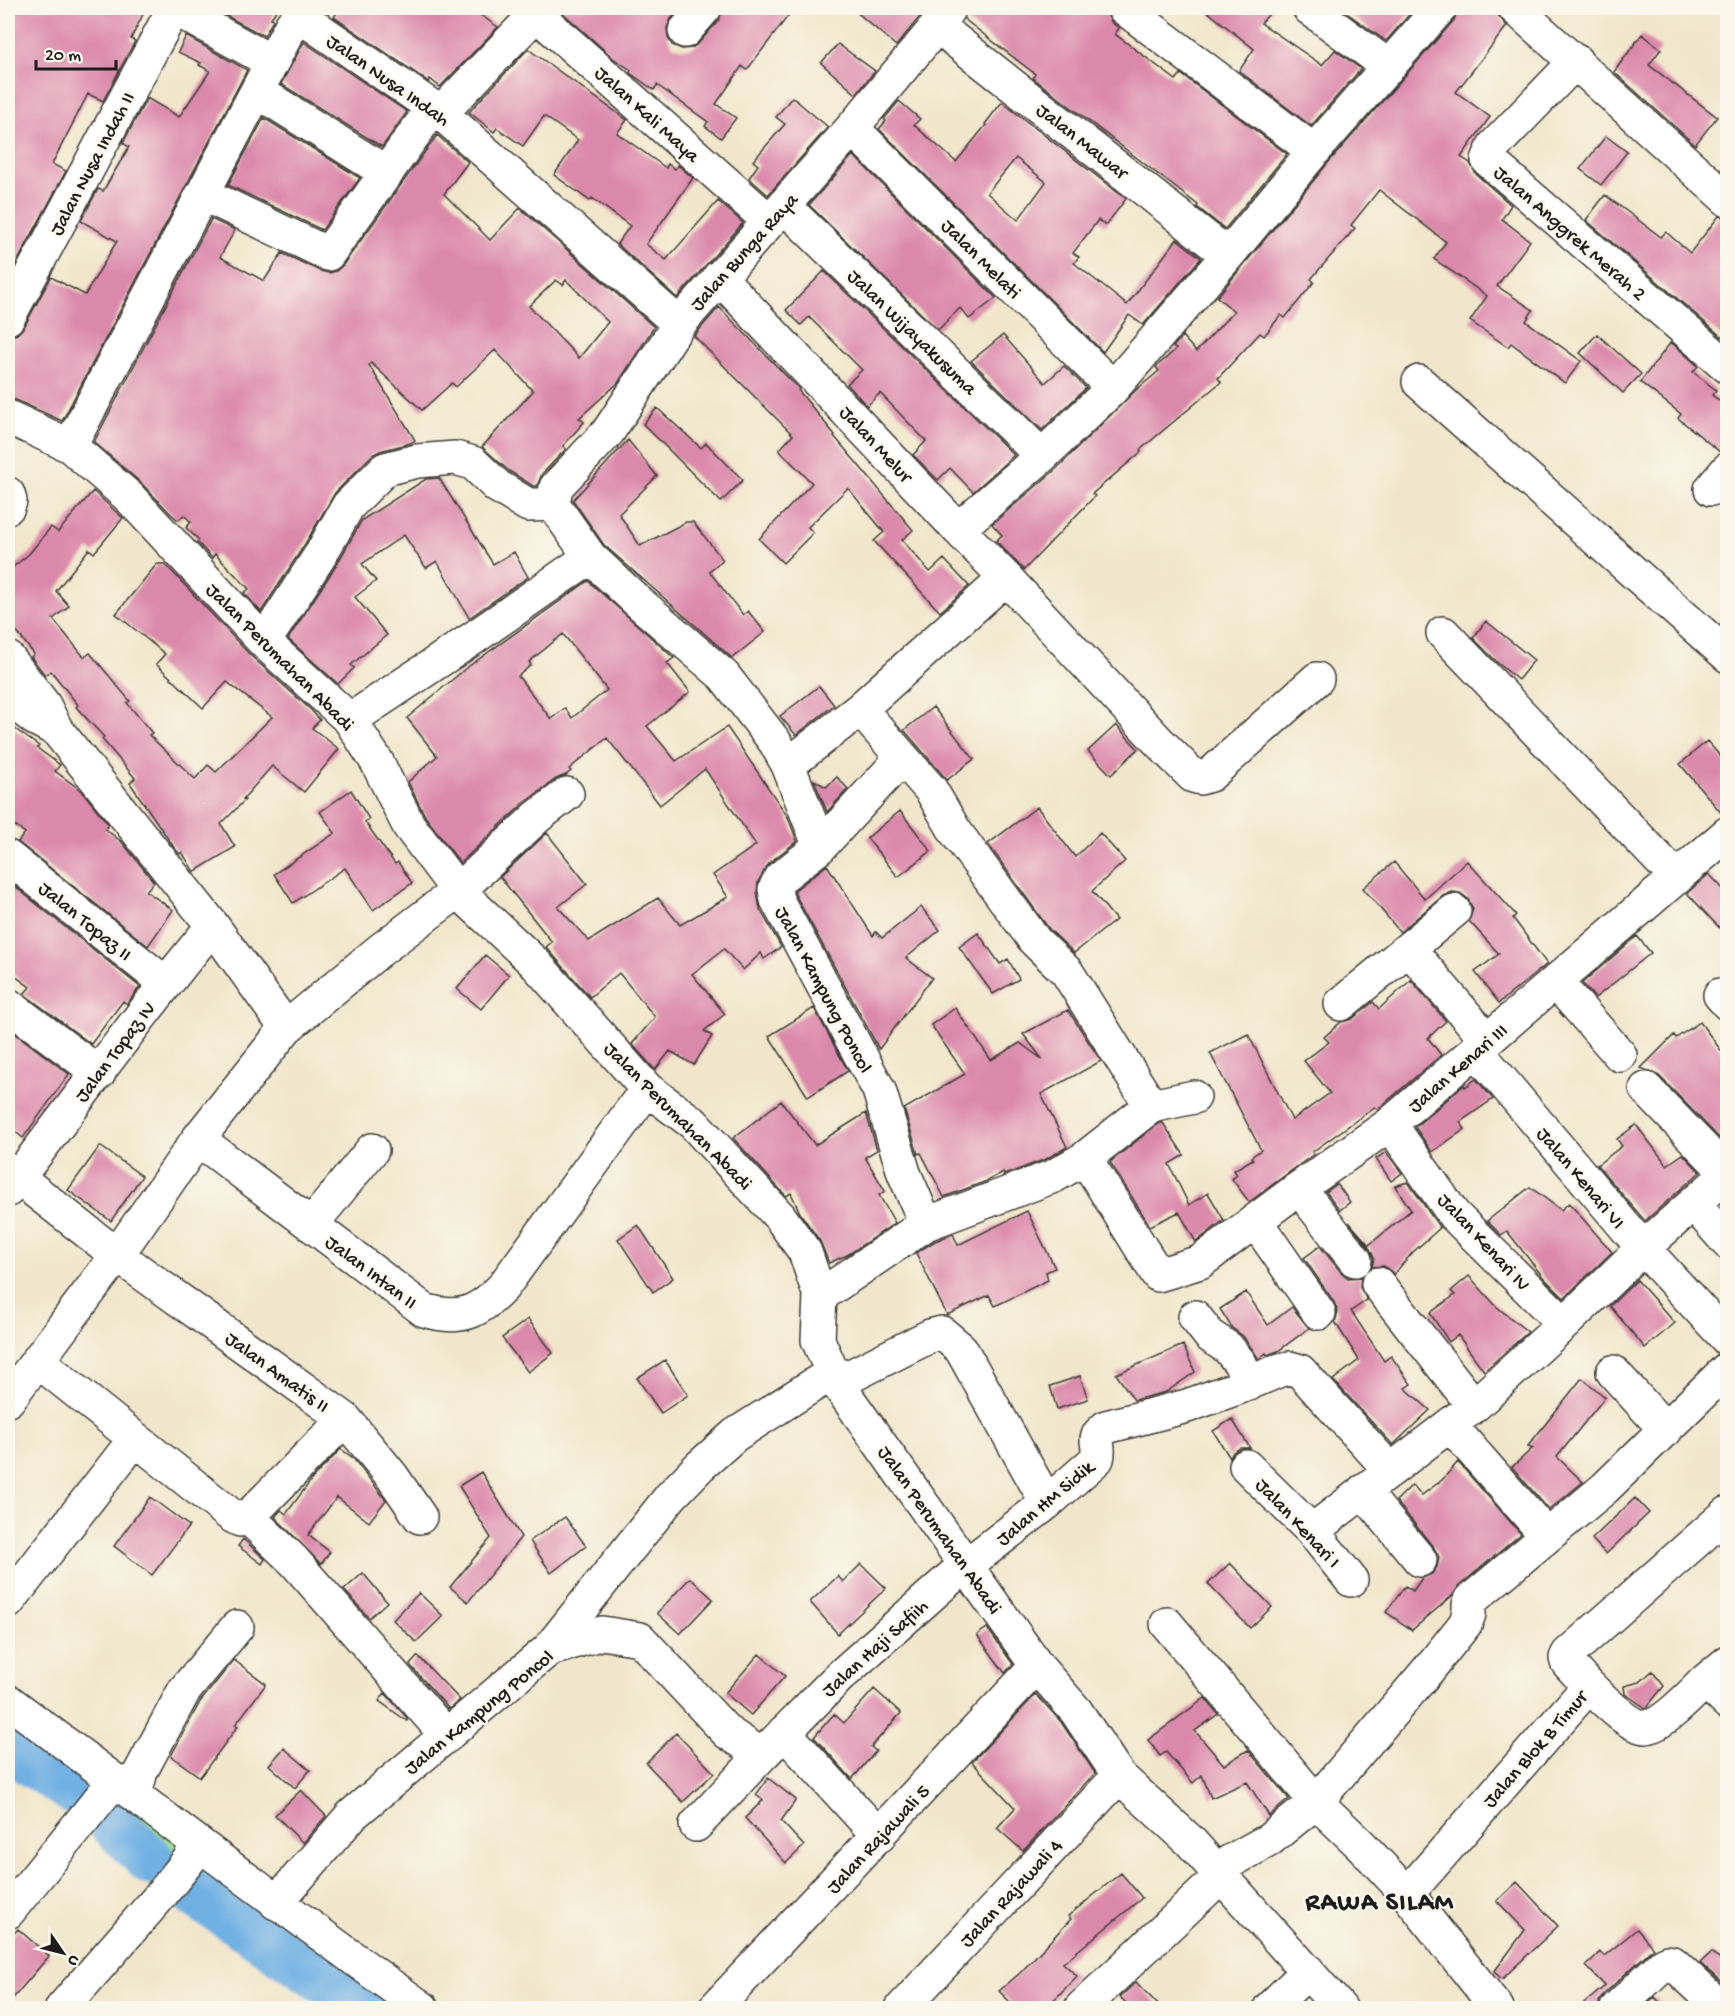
<svg xmlns="http://www.w3.org/2000/svg" width="1735" height="2016" viewBox="0 0 1735 2016" font-family="'Gochi Hand',sans-serif">
<style>
.green{fill:#99da91;stroke:#5a7b56;stroke-width:1.5}
.lines{fill:none;stroke-linecap:round;stroke-linejoin:round}
.river{stroke:#6fb0e3;stroke-width:48}
.building{fill:#db89ab;fill-rule:evenodd}
.minor-casing{stroke:#3c3a36;stroke-width:36}
.minor{stroke:#fff;stroke-width:33}
.labels{text-anchor:middle;stroke-width:4.5;stroke-linejoin:round;paint-order:stroke}
.street-label{font-size:20px;fill:#1c1c1c;stroke:#fbf7ec}
.district-label{font-size:26px;font-weight:bold;letter-spacing:1.5px;fill:#1c1c1c;stroke:#fbf7ec}
</style>
<rect width="100%" height="100%" fill="#fbf7ec"/>
<filter id="ink" filterUnits="userSpaceOnUse"><feTurbulence type="fractalNoise" baseFrequency=".0167" numOctaves="2"/><feDisplacementMap in="SourceGraphic" scale="12" xChannelSelector="R" yChannelSelector="G"/><feConvolveMatrix kernelMatrix="1 2 1 2 8 2 1 2 1" color-interpolation-filters="sRGB"/></filter>
<filter id="wash" filterUnits="userSpaceOnUse"><feTurbulence type="fractalNoise" baseFrequency=".008" numOctaves="4" result="noise"/><feDisplacementMap in="SourceGraphic" scale="24" xChannelSelector="R" yChannelSelector="G"/><feGaussianBlur stdDeviation="1.35" result="paint"/><feColorMatrix in="noise" values="0 0 0 0 0 0 0 0 0 0 0 0 0 0 0 0 0 1.4 0 .05"/><feComposite in="paint" operator="in"/></filter>
<g filter="url(#wash)">
<rect width="100%" height="100%" fill="#f1e6cb"/>
<path class="green" d="M8,1701L421,2008H366L177,1881L152,1862L74,1792L8,1747Z"/>
<g class="lines">
<path class="river" d="M8,1747L74,1791
M112,1823L152,1862
M197,1895L348,1995L366,2008"/>
</g>
<g id="blocks">
<path class="building" d="M8,8H146L131,39L135,41L103,101L88,94L52,164L66,171L8,279Z
M212,8H278L271,18L273,20L264,36Z
M340,8H470L498,27L440,87L430,79L429,82L334,17Z
M565,8H681L671,19L667,28L668,38L672,45L682,49L692,48L699,43L719,20L723,8H794L747,70L742,66L716,104L736,118L721,138L705,126L708,122L657,85L654,90L630,73L631,70L613,58L562,12Z
M852,8H927L896,46Z
M967,8H1100L1106,12L1112,23L1119,28L1115,34L1176,80L1181,74L1287,154L1225,229L1197,207L1198,205L1033,78L1035,74L964,19Z
M1203,8H1274L1261,23L1322,65L1335,50L1361,69L1311,126L1239,71L1254,49Z
M1340,8H1415L1386,41Z
M1458,8H1497V14L1507,26L1456,92L1490,117L1461,157L1470,163L1476,174L1511,205L1502,219L1530,241L1497,286L1533,310L1526,321L1581,361L1565,383L1511,343L1508,347L1470,321L1487,296L1434,259L1446,242L1379,190L1351,225L1355,228L1311,279L1314,282L1285,318L1281,315L1264,336L1260,333L1218,378L1221,382L1140,450L1141,452L1092,494L1095,496L1024,570L996,541L1002,535L992,524L1055,470L1136,390L1159,371L1156,367L1176,349L1173,347L1182,336L1196,352L1234,311L1217,297L1328,163L1454,20Z
M1642,34L1661,49L1649,65L1717,117L1695,145L1614,72Z
M186,36L247,70L62,421L16,400L8,398V337L17,334L24,327L51,277L85,295L117,241L81,221L98,189L103,191L129,147L123,143L147,98L179,117L210,71L199,65L201,63L178,52Z
M304,42L407,112L382,147L281,84Z
M838,44L875,71L856,94L821,63Z
M528,49L627,120L617,133L666,168L668,164L675,169L678,165L693,178L646,244L666,260L718,201L743,223L677,298L617,244L630,226L592,198L590,201L554,175L578,140L544,116L523,146L497,128L494,132L469,112Z
M792,97L828,127L768,195L749,178L758,165L753,161L785,124L776,117Z
M899,101L920,119L914,125L956,162L986,125L985,124L1002,102L1126,199L1106,225L1098,220L1073,253L1079,257L1074,263L1127,305L1177,239L1201,258L1143,325L1129,315L1103,352L879,129L886,121L884,119ZM1016,158L1046,182L1018,220L987,193Z
M264,118L360,178L322,230L228,185Z
M437,135L468,162L444,194L490,240L520,208L654,327L618,383L579,418L584,422L563,446L566,449L542,474L537,486H533L509,471L482,447L533,391L495,350L456,387L452,383L422,410L371,363L369,365L415,440L411,443L380,451L372,455L335,493L305,544L261,612L244,593L249,589L215,554L212,558L197,542L199,540L186,528L191,522L184,515L178,520L171,514L141,483L94,442L211,219L235,230L220,257L264,281L282,253L320,271L329,273L336,271L343,265ZM556,280L563,285L566,280L608,322L579,358L529,306Z
M1606,136L1627,152L1601,185L1580,169Z
M853,155L996,298L969,319L960,308L938,330L809,205Z
M1605,195L1661,237L1666,232L1690,253L1719,216L1728,218V331L1722,337L1586,220Z
M824,271L1014,455L973,492L950,468L938,480L913,455L926,441L880,393L867,406L847,384L862,370L809,317L801,325L786,310Z
M719,307L799,389L798,390L835,435L834,436L913,530L902,540L930,572L944,559L969,586L940,612L874,541L884,532L848,488L808,527L813,533L783,563L759,539L812,483L779,450L793,435L694,336Z
M1597,334L1641,374L1623,393L1580,353Z
M1003,335L1045,383L1064,366L1086,388L1042,430L971,361Z
M1671,342L1698,366L1693,372L1716,390L1712,395L1728,407V451L1720,452L1678,418L1681,414L1640,382Z
M657,408L701,448L706,443L743,480L721,502L643,424Z
M628,440L657,476L619,514L640,546L686,522H693L723,560L709,571L743,615L748,611L765,632L732,658L604,545L573,500Z
M439,478L493,564L514,552L528,577L469,618L437,561L426,568L404,535L362,564L376,581L355,597L387,635L351,665L354,668L338,684L288,639L337,564L362,520L426,479Z
M93,491L123,518L94,553L89,549L56,591L69,606L53,619L84,657L90,653L130,701L127,703L152,733L149,735L195,779L208,765L216,772L272,717L227,682L203,708L156,664L165,654L116,614L157,564H165L250,655L311,710L320,720L312,728L339,749L304,792L272,766L243,799L245,800L221,824L235,847L194,872L182,852L180,854L175,849L130,783L135,778L102,739L104,737L76,707L78,705L51,671L45,675L31,657L34,654L8,621V571L29,554L51,527L58,532Z
M588,581L674,658L667,663L690,692L647,726L676,761L727,727L788,817L797,841L769,863L758,882L757,892L760,909L781,947L764,959L761,953L743,970L724,949L692,974L725,1014L704,1031L712,1036L694,1065L670,1051L655,1070L632,1044L655,1017L619,973L590,997L546,947L552,942L500,877L547,833L587,884L558,907L589,941L658,898L680,925L728,897L713,875L756,845L705,769L660,805L607,738L569,769L571,771L566,775L556,779L524,803L460,863L425,816L408,782L437,756L407,718L465,669ZM563,634L607,690L572,718L565,708L551,719L518,676L531,665L529,662Z
M1486,621L1534,660L1518,680L1499,664L1473,638Z
M819,686L834,705L796,735L780,716Z
M933,707L974,759L947,780L904,730Z
M8,724L39,746L37,748L60,765L55,771L82,791L109,825L105,829L122,842L154,882L146,891L173,910L148,946L18,842L25,833L8,821Z
M1116,725L1138,749L1111,775L1088,751Z
M1707,741L1728,765V815H1723L1680,764Z
M837,777L848,789L827,812L814,780L826,787Z
M351,790L369,819L365,822L395,864L398,862L412,883L373,910L345,868L293,903L274,874L335,833L320,812Z
M1037,807L1075,857L1100,833L1125,861L1092,891L1116,920L1074,953L1049,929L988,844Z
M900,811L931,851L898,877L867,838Z
M1467,861L1516,915L1513,918L1547,964L1499,1003L1475,972L1499,954L1469,921L1473,909L1468,899L1460,893L1452,892L1443,896L1400,932L1363,888L1394,862L1425,899Z
M827,865L873,936L876,932L882,938L921,907L940,930L906,958L932,978L879,1049L795,894V890Z
M1709,874L1728,894V937L1687,893Z
M8,881L140,987L127,1004L123,1001L91,1044L24,994L30,987L8,971Z
M978,933L1000,964L1008,959L1019,979L993,994L959,947Z
M1637,936L1651,953L1595,998L1582,983Z
M485,955L509,975L481,1009L457,989Z
M1411,980L1446,1021L1428,1038L1441,1055L1378,1109L1375,1107L1312,1152L1314,1154L1249,1202L1232,1179L1237,1175L1234,1170L1253,1159L1251,1157L1261,1150L1210,1053L1248,1034L1292,1120L1330,1093L1304,1061L1329,1042L1324,1037L1341,1022L1352,1019L1373,1002L1379,1009Z
M814,1008L848,1071L808,1097L769,1036Z
M955,1008L991,1060L1020,1043L1043,1060L1023,1034L1068,1010L1101,1061L1041,1094L1067,1147L1046,1159L1004,1175L1003,1172L987,1181L944,1197L921,1153L918,1154L904,1109L965,1074L931,1025Z
M1700,1022L1728,1060L1726,1145L1659,1076L1641,1068L1674,1035L1676,1038Z
M8,1028L69,1074L23,1138L8,1126Z
M1476,1079L1493,1099L1460,1122L1465,1129L1432,1152L1415,1127L1464,1085L1465,1087Z
M781,1101L815,1145L866,1113L877,1150L865,1157L885,1191L879,1195L895,1223L847,1255L829,1263L820,1241L800,1213L791,1193L786,1196L733,1138Z
M1159,1123H1163L1184,1155L1169,1164L1189,1205L1208,1193L1224,1220L1196,1242L1179,1212L1150,1226L1110,1162Z
M1636,1125L1667,1165L1683,1154L1700,1172L1645,1221L1597,1165L1622,1146L1617,1139Z
M100,1146L142,1176L111,1221L68,1190Z
M1386,1152L1402,1173L1391,1181L1376,1159Z
M1408,1182L1440,1228L1413,1252L1394,1274L1384,1266L1372,1267L1374,1258L1370,1249L1349,1222L1369,1245L1411,1210L1395,1186Z
M1337,1184L1350,1202L1340,1210L1326,1192Z
M1530,1187L1561,1210L1569,1203L1612,1252L1564,1298L1543,1277L1507,1231L1501,1235L1487,1221Z
M1027,1211L1055,1268L1046,1272L1048,1280L995,1306L989,1295L947,1315L916,1253L935,1241L953,1234L958,1245Z
M638,1225L673,1278L653,1292L618,1239Z
M1320,1246L1341,1272L1348,1278L1361,1277L1360,1287L1367,1300L1351,1311L1384,1361L1391,1356L1411,1384L1405,1388L1430,1410L1393,1445L1333,1380L1359,1360L1335,1322L1338,1312L1334,1302L1304,1258Z
M1469,1276L1497,1307L1528,1332L1484,1371L1458,1335L1449,1342L1430,1313L1455,1295L1451,1291Z
M1637,1280L1675,1323L1645,1348L1610,1306Z
M1246,1292L1268,1325L1292,1307L1309,1328L1278,1351L1267,1355L1266,1353L1259,1359L1243,1336L1232,1328L1220,1309Z
M528,1319L553,1353L528,1372L502,1338Z
M1183,1345L1195,1372L1166,1392L1134,1400L1116,1374Z
M665,1360L688,1395L661,1413L637,1378Z
M1080,1376L1088,1399L1057,1409L1050,1386Z
M1582,1378L1605,1397L1557,1457L1583,1482L1549,1510L1512,1467L1533,1448L1528,1446Z
M1232,1419L1250,1448H1240L1233,1452L1230,1458L1213,1431Z
M341,1449L353,1458L386,1500L369,1522L337,1497L308,1535L330,1552L321,1564L275,1517L281,1510L286,1514L312,1479Z
M1458,1462L1521,1534L1459,1586L1453,1595L1412,1630L1386,1612L1405,1586L1413,1591L1422,1578L1432,1574L1437,1567L1439,1557L1434,1548L1396,1501L1412,1485L1422,1495L1442,1480Z
M481,1472L521,1537L468,1602L450,1587L491,1538L459,1486Z
M150,1497L189,1526L152,1575L114,1546Z
M1635,1498L1649,1513L1606,1554L1592,1539Z
M565,1517L586,1546L551,1573L530,1541Z
M243,1539L265,1559L262,1564L238,1546Z
M1230,1563L1272,1607L1250,1628L1208,1584Z
M861,1564L886,1588L838,1634L810,1602L838,1576L843,1582Z
M363,1573L387,1602L369,1618L344,1590Z
M690,1578L713,1599L680,1634L657,1613Z
M419,1593L443,1616L416,1642L393,1620Z
M987,1628L1013,1664L1005,1673L977,1635Z
M759,1654L785,1676L751,1715L725,1693Z
M418,1656L460,1700L449,1709L410,1665Z
M234,1660L266,1684L235,1725L238,1726L200,1777L171,1756L200,1702Z
M1652,1671L1664,1686L1646,1708L1625,1694L1624,1686L1640,1682Z
M874,1689L901,1713L871,1747L876,1751L852,1779L814,1737L834,1714L844,1723Z
M385,1693L408,1719L407,1721L379,1701Z
M1036,1694L1061,1722L1095,1773L1023,1851L997,1828L1015,1808L972,1762Z
M1205,1698L1218,1714L1195,1731L1224,1765L1248,1750L1289,1799L1269,1816L1247,1782L1211,1798L1202,1775L1193,1783L1166,1752L1160,1756L1148,1740Z
M676,1733L714,1773L683,1802L646,1763Z
M284,1748L310,1770L295,1788L269,1765Z
M768,1778L796,1800L781,1821L804,1846L786,1863L745,1818L763,1800L756,1795Z
M301,1790L326,1816L303,1843L275,1815Z
M1121,1873L1142,1898L1063,1963L1077,1976L1046,2008H1016L999,1991L1020,1973L1071,1919L1068,1916Z
M1517,1882L1558,1926L1502,1979L1494,1972L1525,1930L1497,1901Z
M18,1929L49,1956L8,2004V1940Z
M1637,1929L1653,1948L1604,1994L1599,2002V2008H1579L1605,1986L1586,1966L1600,1952L1604,1956Z
M1712,1952L1728,1968V1988L1700,1963Z
M1136,1982L1161,2008H1131L1120,1997Z
M1655,1997L1665,2008H1644Z"/>
</g>
</g>
<g filter="url(#ink)">
<use href="#blocks" fill-opacity="0" stroke="#3c3a36" stroke-width="1.5"/>
<g class="lines">
<g class="minor-casing">
<path id="minor" d="M174,8L272,62
M526,8L536,14L769,221
M1124,8L1314,151
M1309,8L1388,66
M1515,8L1728,200
M937,26L1228,255
M685,31L705,8
M1576,61L1494,146L1488,160L1728,367
M257,91L387,173
M441,113L536,14
M852,128L1113,388
M203,194L328,254L433,108
M784,206L1042,456
M719,277L958,529L1042,456L1113,388L1228,255L1314,151L1440,8
M8,318L174,8
M1419,382L1728,656
M8,417L70,446L129,497L264,642L350,720L377,762L409,826L458,891L535,963L647,1089L693,1123L780,1217L805,1252L820,1296L818,1340L837,1383L1037,1666L1076,1711L1119,1776L1190,1841L1340,2008
M70,446L292,24L298,18L307,21L441,113L679,324
M1711,489L1728,469
M8,494L10,501L8,507
M553,504L556,487L608,432L679,324L852,128L937,26L949,8
M553,504L590,557L635,599L724,676L775,742L788,765L820,847
M1006,578L1160,743L1193,776L1200,778L1210,775L1317,679
M1443,633L1677,878
M264,642L321,554L348,506L385,469L417,461L455,458L473,463L497,486L528,505L553,504
M8,658L44,705L56,729L213,926L286,1028
M8,698L34,718L49,726
M860,709L1006,578L958,529
M350,720L472,639L590,557
M902,758L820,847L780,878L775,889L777,900L879,1090L904,1173L926,1224
M788,765L860,709L931,790L955,831L1035,941L1067,972L1151,1106
M8,857L165,983
M1409,949L1487,1040
M1556,982L1620,1055
M1720,995L1728,1004
M1341,1004L1454,911
M8,1005L99,1073
M1476,1050L1643,1248L1728,1340
M1646,1089L1727,1173
M1390,1124L1454,1215L1564,1324
M198,1139L424,1310C460,1321 478,1313 503,1287L647,1089
M1085,1158L1158,1275L1200,1262L1299,1188
M8,1170L117,1255L345,1419L248,1517L240,1520L232,1516L38,1361
M8,1190C77,1103 141,1011 213,926
M1693,1203L1728,1243
M1256,1222L1319,1313
M311,1225L372,1150
M1355,1260L1299,1188L1390,1124L1728,833
M1378,1284L1474,1406
M820,1296L926,1224L1054,1176L1085,1158L1151,1106L1194,1097
M1195,1317L1210,1336L1228,1348L1240,1363L1249,1384
M1613,1372L1666,1430
M837,1383L930,1336L942,1333L961,1349L1047,1503
M8,1400L117,1255L198,1139L286,1028L379,951L458,891L537,817L567,794
M345,1419L392,1476L420,1517
M1450,1425L1547,1536
M1246,1466L1312,1531L1351,1580
M1363,1491L1420,1560
M248,1517L294,1561L447,1736
M1312,1531L1474,1406L1564,1324L1643,1248L1728,1173
M8,1602L135,1439
M1167,1624L1316,1802L1429,1669L1465,1624L1469,1614V1605L1471,1600L1605,1488L1728,1368
M548,1650L671,1496L700,1466L735,1435L832,1373
M1728,1662L1705,1681L1728,1703
M1589,1686C1601,1697 1629,1727 1646,1727C1661,1727 1694,1692 1705,1681
M8,1701C146,1803 282,1908 422,2008
M784,1732L879,1836
M135,1795L141,1771L184,1691L237,1627
M696,1825L762,1755
M1215,1870L1269,1840L1316,1802L1361,1845L1407,1894L1497,2008
M1407,1894L1589,1686L1567,1662L1566,1658L1568,1654L1728,1513
M276,1903L352,1815L548,1650L602,1633L640,1639L727,1732L762,1755L838,1678L955,1574L1047,1503L1097,1459C1102,1443 1089,1440 1106,1427L1187,1406L1240,1387L1280,1370L1290,1368L1300,1371L1390,1470
M8,1912L115,1780
M62,2008L161,1895L189,1860L199,1845
M715,2008L1037,1666
M902,2008L1119,1776
M1081,2008L1220,1877
M1270,2008L1308,1971
M1617,2008L1663,1964L1667,1962L1673,1963L1721,2008"/>
</g>
<use href="#minor" class="minor"/>
</g>
</g>
<g class="labels">
<g class="street-label">
<text transform="translate(389 79) rotate(35)" y="7">Jalan Nusa Indah</text>
<text transform="translate(648 113) rotate(42)" y="7">Jalan Kali Maya</text>
<text transform="translate(1083 140) rotate(38)" y="7">Jalan Mawar</text>
<text transform="translate(91 163) rotate(-62)" y="7">Jalan Nusa Indah II</text>
<text transform="translate(1571 232) rotate(41)" y="7">Jalan Anggrek Merah 2</text>
<text transform="translate(743 251) rotate(-48)" y="7">Jalan Bunga Raya</text>
<text transform="translate(982 258) rotate(45)" y="7">Jalan Melati</text>
<text transform="translate(913 331) rotate(44)" y="7">Jalan Wijayakusuma</text>
<text transform="translate(877 443) rotate(47)" y="7">Jalan Melur</text>
<text transform="translate(281 656) rotate(45)" y="7">Jalan Perumahan Abadi</text>
<text transform="translate(86 920) rotate(39)" y="7">Jalan Topaz II</text>
<text transform="translate(825 989) rotate(62)" y="7">Jalan Kampung Poncol</text>
<text transform="translate(114 1051) rotate(-53)" y="7">Jalan Topaz IV</text>
<text transform="translate(1457 1067) rotate(-41)" y="7">Jalan Kenari III</text>
<text transform="translate(679 1115) rotate(45)" y="7">Jalan Perumahan Abadi</text>
<text transform="translate(1582 1177) rotate(50)" y="7">Jalan Kenari VI</text>
<text transform="translate(1485 1241) rotate(47)" y="7">Jalan Kenari IV</text>
<text transform="translate(372 1271) rotate(37)" y="7">Jalan Intan II</text>
<text transform="translate(278 1371) rotate(36)" y="7">Jalan Amatis II</text>
<text transform="translate(1044 1502) rotate(-40)" y="7">Jalan HM Sidik</text>
<text transform="translate(1299 1522) rotate(47)" y="7">Jalan Kenari I</text>
<text transform="translate(941 1529) rotate(55)" y="7">Jalan Perumahan Abadi</text>
<text transform="translate(874 1647) rotate(-42)" y="7">Jalan Haji Safiih</text>
<text transform="translate(478 1711) rotate(-39)" y="7">Jalan Kampung Poncol</text>
<text transform="translate(1534 1748) rotate(-49)" y="7">Jalan Blok B Timur</text>
<text transform="translate(877 1838) rotate(-47)" y="7">Jalan Rajawali 5</text>
<text transform="translate(1010 1892) rotate(-47)" y="7">Jalan Rajawali 4</text>
</g>
<g class="district-label">
<text x="1380" y="1909">RAWA SILAM</text>
</g>
</g>
<rect width="1735" height="2016" fill="none" stroke="#fbf7ec" stroke-width="30"/>
<g transform="translate(63 1953) rotate(125)" stroke="#fbf7ec" stroke-width="4.5" paint-order="stroke">
<path d="M0-4.5L10 22L0 15L-10 22Z" fill="#1c1c1c"/>
<text y="-9" font-size="16" font-weight="bold" text-anchor="middle" fill="#1c1c1c">U</text>
</g>
<path d="M36 60v9h80v-9" fill="none" stroke="#1c1c1c" stroke-width="3"/>
<text x="45" y="60" font-size="18" fill="#1c1c1c" stroke="#fbf7ec" stroke-width="4.5" paint-order="stroke">20 m</text>
</svg>
